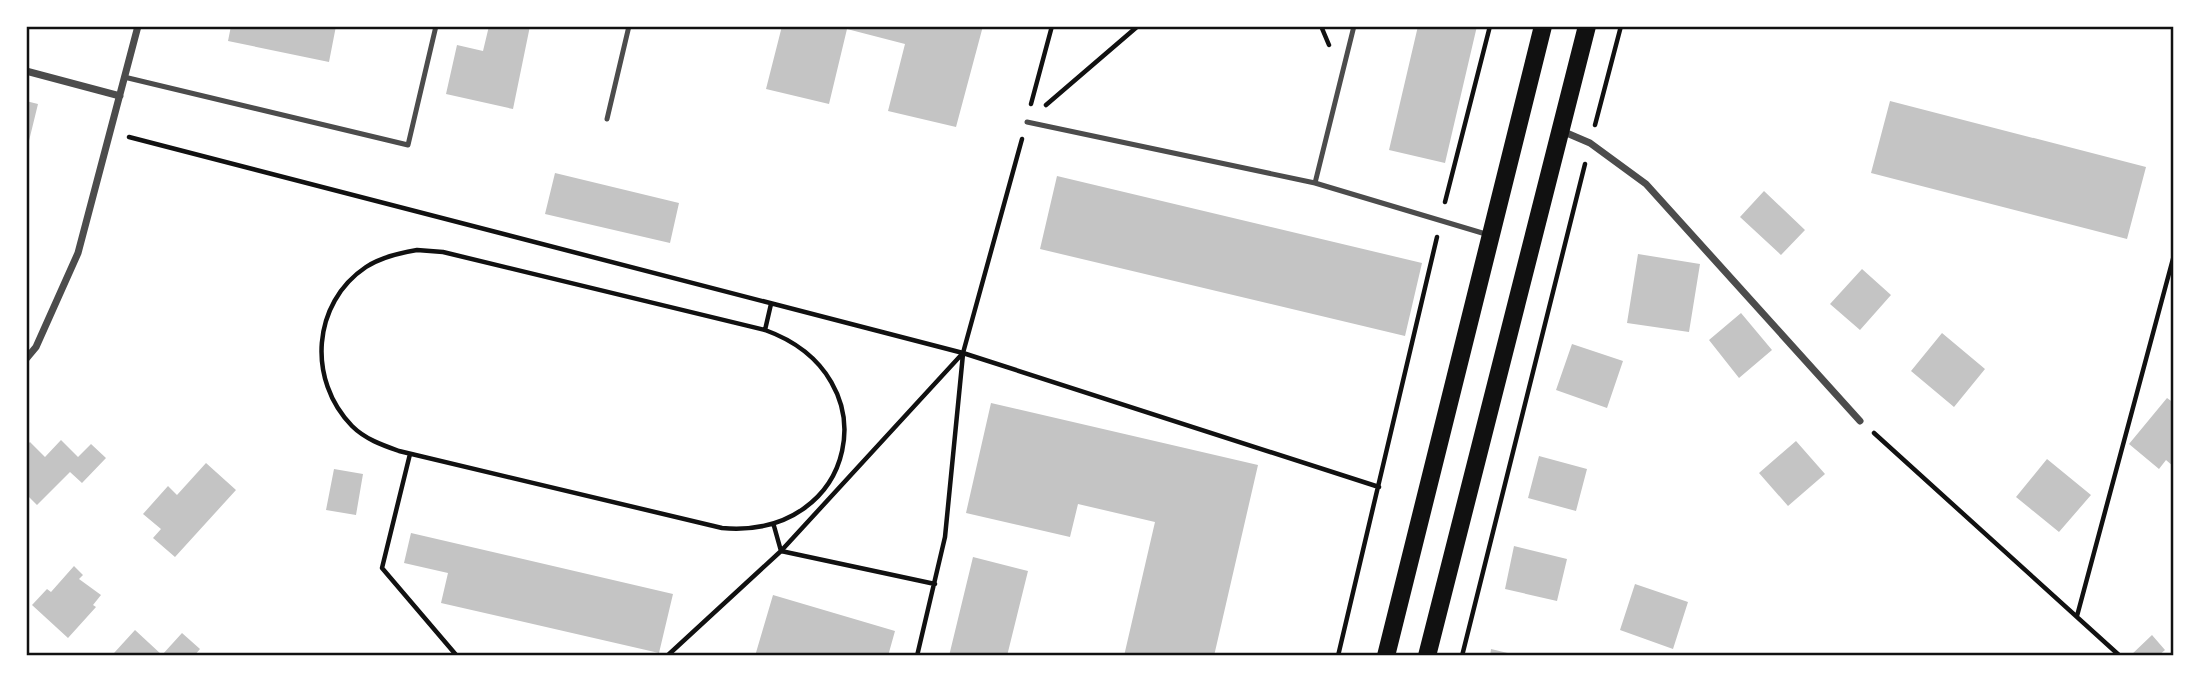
<svg xmlns="http://www.w3.org/2000/svg" width="2200" height="682" viewBox="0 0 2200 682" font-family="'DejaVu Sans',sans-serif">
<style>
.building{fill:#c4c4c4}
.lines{fill:none;stroke-linecap:round;stroke-linejoin:round}
.path{stroke:#111;stroke-width:4.5}
.service{stroke:#4c4c4c;stroke-width:5}
.minor{stroke:#4c4c4c;stroke-width:7}
.primary{stroke:#111;stroke-width:18}
.neatline{fill:none;stroke:#111;stroke-width:2.5}
</style>
<rect width="100%" height="100%" fill="#fff"/>
<path class="building" d="M231,26H336L329,62L228,41Z
M489,26H530L513,109L446,94L457,45L483,51Z
M782,26H983L956,127L888,111L905,44L847,29L829,104L766,89Z
M1418,26H1477L1445,163L1389,150Z
M26,101L38,104L27,149H26Z
M1890,101L2146,167L2127,239L1871,173Z
M555,173L679,203L670,243L545,214Z
M1057,176L1422,263L1405,336L1040,249Z
M1764,191L1805,230L1781,255L1740,217Z
M1638,254L1700,264L1689,332L1627,323Z
M1862,269L1891,295L1860,330L1830,304Z
M1741,313L1772,350L1739,378L1709,340Z
M1942,333L1985,369L1954,407L1911,371Z
M1572,344L1623,361L1607,408L1556,390Z
M2167,398L2174,403V467L2166,460L2159,469L2129,444Z
M991,403L1258,465L1214,656H1124L1155,522L1078,504L1070,537L966,513Z
M61,440L78,457L91,444L106,458L82,483L70,472L37,505L26,494V446L30,442L45,457Z
M1796,441L1825,474L1788,506L1759,473Z
M1539,456L1587,469L1576,511L1528,498Z
M2047,459L2091,495L2059,532L2016,497Z
M206,463L236,490L175,557L153,538L161,529L143,514L168,486L177,495Z
M334,469L363,474L356,515L326,510Z
M411,533L673,594L659,653L441,603L448,573L404,563Z
M1514,546L1567,559L1557,601L1505,589Z
M973,557L1028,571L1007,656H949Z
M74,566L83,575L79,579L101,595L93,605L96,607L68,638L32,605L47,589L51,592Z
M1635,584L1688,602L1673,649L1620,630Z
M773,595L895,631L888,656H755Z
M135,630L162,655L182,633L200,649L194,656H118L114,653Z
M2152,635L2165,650L2158,656H2130Z
M1491,649L1516,655V656H1490Z"/>
<g class="lines">
<path class="path" d="M1321,26L1329,45
M1031,104L1052,26
M1046,105L1138,26
M1595,125L1621,26
M129,137L963,353L1022,139
M1445,202L1490,26
M417,250L443,252L765,330C893,376 857,540 722,528L399,451C382,445 365,439 352,426C307,380 312,303 366,267C381,257 399,253 417,250Z
M765,330L771,304
M1874,433L2120,656
M410,454L382,568L457,656
M774,526L781,551L935,584
M2077,616L2174,255
M667,656L781,551L963,353L1379,487
M917,656L945,537L963,354
M1338,656L1437,237
M1462,656L1585,164"/>
<path class="service" d="M124,77L408,145L436,26
M607,119L629,26
M1027,122L1315,183L1489,235
M1315,183L1354,26"/>
<path class="minor" d="M26,71L120,96
M1562,131L1590,143L1646,184L1860,421
M26,359L36,347L78,253L138,26"/>
<path class="primary" d="M1386,656L1543,26
M1427,656L1587,26"/>
</g>
<rect width="2200" height="682" fill="none" stroke="#ffffff" stroke-width="56"/>
<rect x="28" y="28" width="2144" height="626" class="neatline"/>
</svg>
